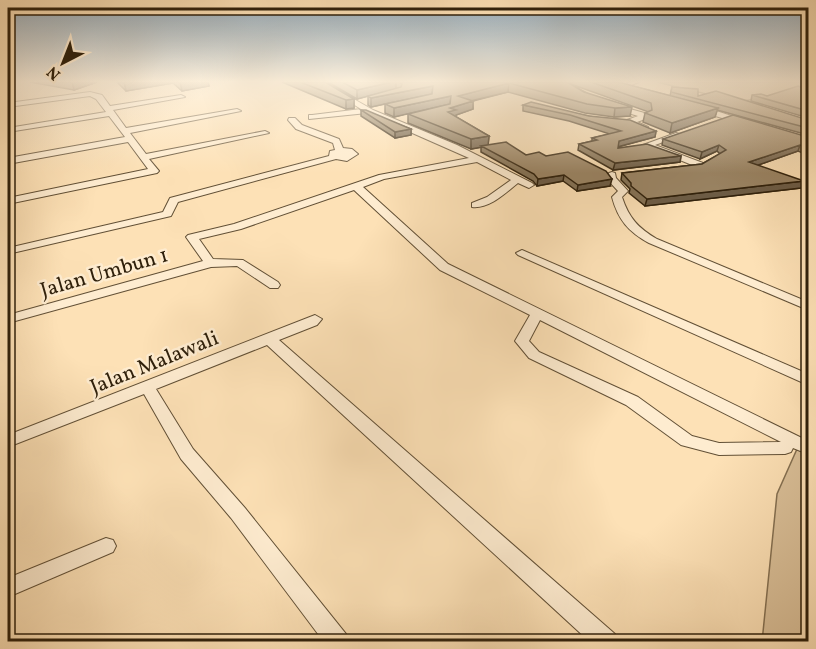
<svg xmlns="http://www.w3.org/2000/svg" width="816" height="649" viewBox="0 0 816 649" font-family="Vollkorn,serif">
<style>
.green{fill:#dac099;stroke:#847052;stroke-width:1.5}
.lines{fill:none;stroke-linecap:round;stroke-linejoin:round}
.street-casing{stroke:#625036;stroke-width:2}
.street{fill:#feecd0;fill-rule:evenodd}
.wall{fill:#847256;stroke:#2f200b;stroke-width:1.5}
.shaded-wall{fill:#6c5c46;stroke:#2f200b;stroke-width:1.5}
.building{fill:#9a8464;stroke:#2f200b;stroke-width:1.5}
.labels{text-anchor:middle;stroke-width:5;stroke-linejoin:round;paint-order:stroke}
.street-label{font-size:21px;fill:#2f200b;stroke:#feecd0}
</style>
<rect width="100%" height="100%" fill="#fde1b6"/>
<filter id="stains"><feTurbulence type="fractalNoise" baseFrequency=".00333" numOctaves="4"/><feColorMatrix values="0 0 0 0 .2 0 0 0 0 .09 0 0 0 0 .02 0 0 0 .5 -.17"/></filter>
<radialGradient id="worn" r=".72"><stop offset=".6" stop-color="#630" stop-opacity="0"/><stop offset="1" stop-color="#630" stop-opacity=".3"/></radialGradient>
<path class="green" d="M657,82H808V88L739,102Z
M797,449L808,455V641L762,642L777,494Z"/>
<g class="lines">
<g class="street-casing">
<path id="street" d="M317,82H324L373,110L457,145L532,183L534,185L529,188L518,183C505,193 490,209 472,207V203L487,197L511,180L477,162L384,179L363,187L448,264L808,441V454L793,448L791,452L785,454L719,455L681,445L626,405L529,358L515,341L530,315L440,270L354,190L241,229L199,239L213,259L243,260L278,282L280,285L278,288H270L237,266L211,267L8,323V315L203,261L186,237L188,235L234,224L379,175L469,158L367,113L309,119V115H312L361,109ZM540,320L781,442L719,443L692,436L638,397L539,352L529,341Z
M630,82H639L621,89L618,87Z
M90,92L102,95L110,106L181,95L185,97L113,110L126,128L237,109L241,111L130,133L146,154L265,131L269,133L149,159L159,171L157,173L8,204V198L148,169L128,142L8,164V158L125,137L109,116L8,132V128L106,112L96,99L90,96L8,107V103Z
M612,104L648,114V118L637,122L648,127L644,129L627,124V120L638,116L612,108Z
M698,107H704L750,122L743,124L698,111Z
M289,118H295L302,125L339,139L343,148L352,149L358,154L347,161L336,159L178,202L171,216L8,254V248L163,212L170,198L329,156L330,151L335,150L333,143L296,129L288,120Z
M676,133L683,135L655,145L703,163V167H697L643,145Z
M612,172L615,173L616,178L628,191L622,197C629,218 638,228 657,239L808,302V310L649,243C629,232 618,220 612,197L618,191L606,178L609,173Z
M522,250L808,374V385L518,255L516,253Z
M315,315L322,319L317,325L279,340L615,634L618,642H590L267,345L156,389L193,449L245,508L346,634L349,642H324L231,518L181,459L144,394L8,447V435Z
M106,538L113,540L116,546L113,552L8,597V578Z"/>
</g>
<use href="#street" class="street"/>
</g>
<path class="wall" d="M30,82H97L74,90Z
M117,82H208L209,86L182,91L173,83L126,91Z
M282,82H325L354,99V108L346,109Z
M328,82H618L670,96L672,87L698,96L808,120V135L717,110L715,117L670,133L643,122L645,113L649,112L568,83L630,116L614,117L585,113L508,92L473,101V109L456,115V117L489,136L488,145L526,155L546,156L610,186L577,191L563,181L537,186L533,181L481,152V147L471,149L408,123V114L409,113L394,117L385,113V104L392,102L371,107L368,105V96L371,95L357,99Z
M808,88V118L751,101L752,95L767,96L808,90Z
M523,105L589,116L656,131L655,137L618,147V148L681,156L680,162L613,170L578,150L579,144L592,141V138L610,134L569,121L523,111Z
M361,110L411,129V135L395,138L361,116Z
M808,137V155L798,151L758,165L801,188L645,206L629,193L630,189L621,180L622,173L702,164L720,154L717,151L700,159L662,145L663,139Z"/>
<path class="shaded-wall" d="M72,82H97L74,90Z
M124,82H172L173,83L126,91Z
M180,82H208L209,86L182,91Z
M392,82H396V89L357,99V90Z
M509,83L508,92L458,104V96Z
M433,86L432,94L371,107V98Z
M451,96L450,104L394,117V108Z
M354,99V108L346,109V100Z
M473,101V109L456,115V119L448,112L450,108Z
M632,107L630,116L614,117L615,108Z
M718,108L715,117L670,133L672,123Z
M411,129V135L395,138V132Z
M656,131L655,137L617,147L619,141Z
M489,136L488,146L471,149V139Z
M719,145L717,151L700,159L702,152Z
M800,145L798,151L747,169L749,162Z
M681,156L680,162L613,170L615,163Z
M564,175L563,181L537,186L538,179Z
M612,179L610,186L577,191L578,185Z
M804,181L801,188L645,206L647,199Z"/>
<path class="building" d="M300,82H325L354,99L346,100Z
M342,82H392L357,90Z
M398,82H567L584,92L632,107L615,108L587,104L509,83L458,96L473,101L450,108L456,110L448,112L489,136L471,139L408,114L450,104L451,96L394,108L385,104L432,94L433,86L371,98L368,96L401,87L402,84Z
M591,82H618L718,108L672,123L645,113L652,110L651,103Z
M798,86L808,90V111L752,95L761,94L767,96Z
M672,87L698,89V96L716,91L808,120V128L671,92Z
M531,102L589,116L630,120L656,131L619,141L618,148L647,144L681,156L615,163L579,144L597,140L592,138L621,131L570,115L523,105Z
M361,110H366L411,129L395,132Z
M733,115L808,137V147L800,145L749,162L804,181L647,199L631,186V183L622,173L702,164L726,150L719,145L702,152L663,139Z
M506,142L526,155L539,152L546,156L568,152L606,171L612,179L578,185L564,175L538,179L534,174L481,146Z"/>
<linearGradient id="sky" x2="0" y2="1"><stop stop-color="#94acbd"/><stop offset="0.47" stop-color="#fef2de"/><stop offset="1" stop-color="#fef2de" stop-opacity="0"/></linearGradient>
<rect width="816" height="173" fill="url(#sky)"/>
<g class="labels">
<g class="street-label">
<text transform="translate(104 272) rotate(-16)" y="7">Jalan Umbun 1</text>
<text transform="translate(154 362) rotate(-22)" y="7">Jalan Malawali</text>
</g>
</g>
<rect width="816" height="649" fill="none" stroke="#fde1b6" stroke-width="30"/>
<rect x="9" y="9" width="798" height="631" fill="none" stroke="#2f200b" stroke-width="3"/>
<rect x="15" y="15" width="786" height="619" fill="none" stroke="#2f200b" stroke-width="1.5"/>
<g transform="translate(63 63) rotate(222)" stroke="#feecd0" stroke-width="4.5" paint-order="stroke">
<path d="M0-4.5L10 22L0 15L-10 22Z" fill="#2f200b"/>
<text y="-9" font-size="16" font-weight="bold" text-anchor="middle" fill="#2f200b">N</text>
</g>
<rect width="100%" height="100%" filter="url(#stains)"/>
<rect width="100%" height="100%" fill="url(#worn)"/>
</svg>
